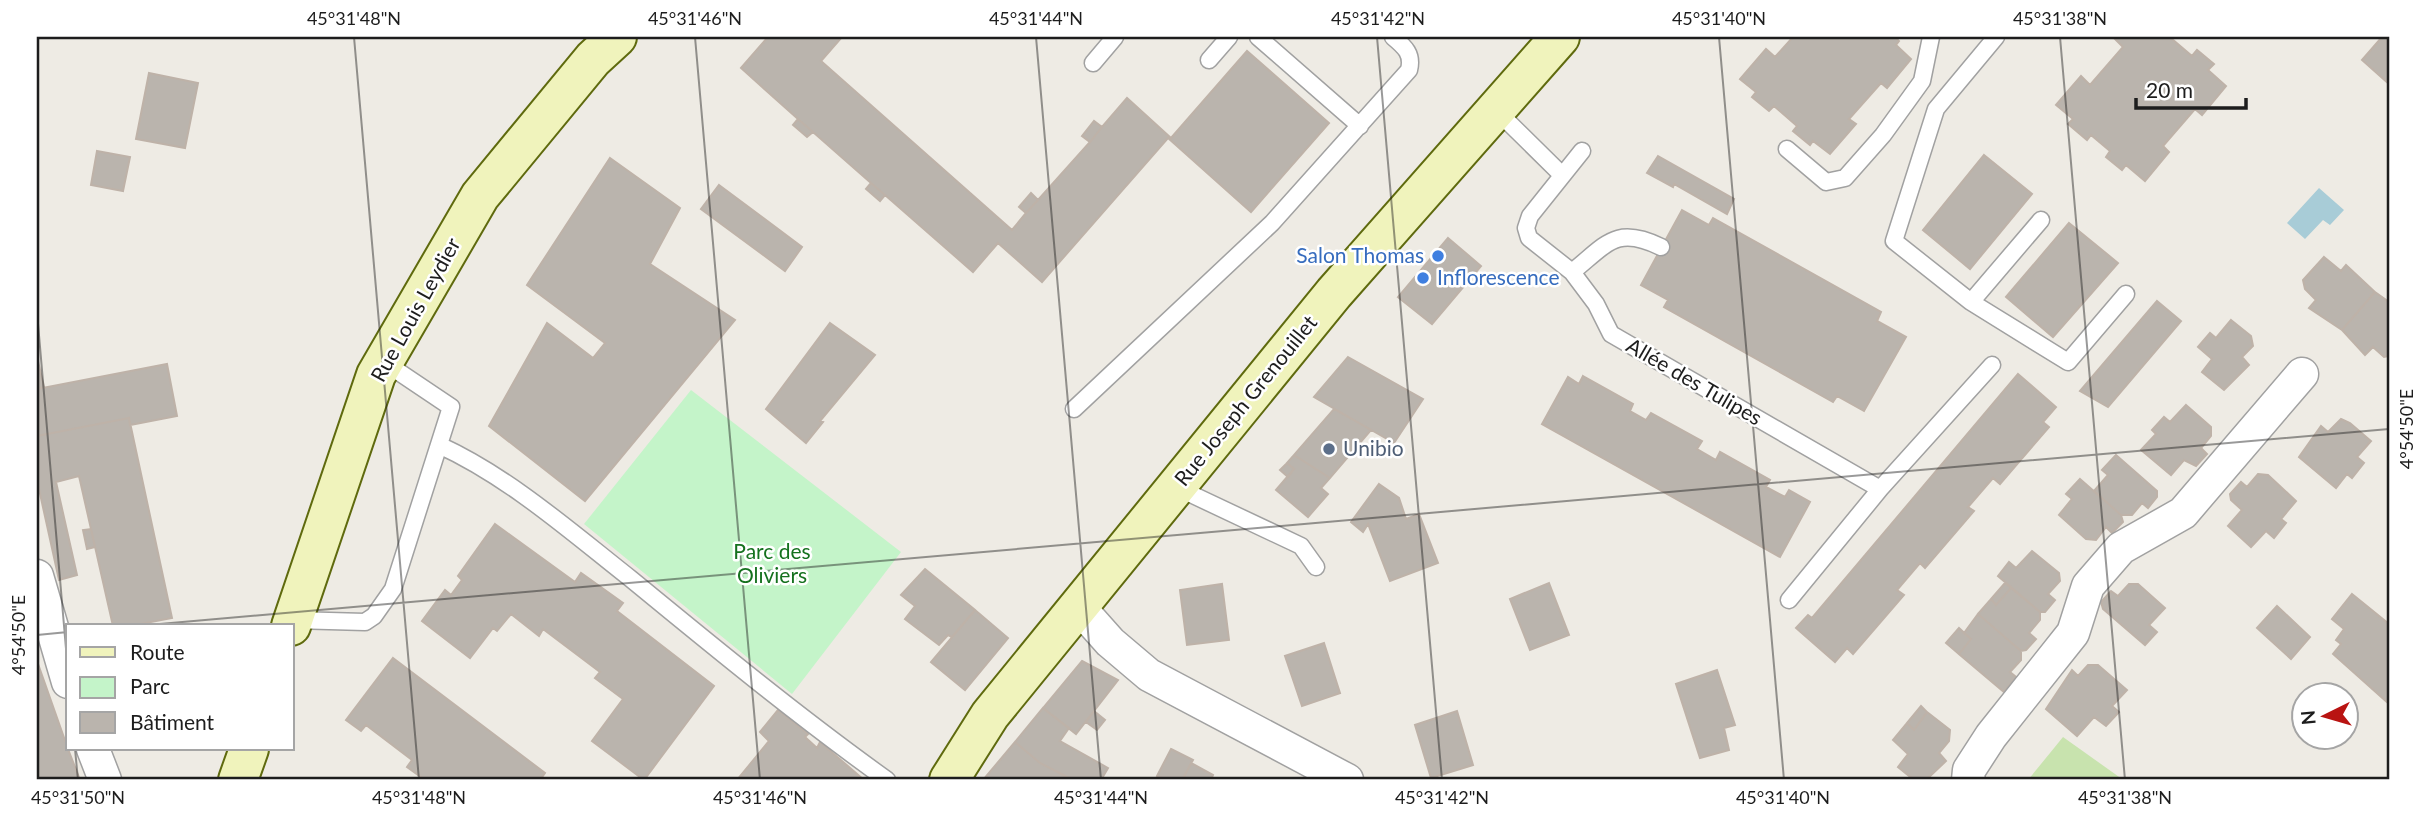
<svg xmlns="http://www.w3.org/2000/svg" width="2426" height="817" viewBox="0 0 2426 817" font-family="Lato,sans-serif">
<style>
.grass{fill:#c8e3ae}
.park{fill:#c4f4c9}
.water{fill:#a8ccd7}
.building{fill:#bab4ad;stroke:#beb2a8;stroke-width:2}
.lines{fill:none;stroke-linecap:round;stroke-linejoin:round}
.lane-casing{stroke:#a1a1a1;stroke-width:19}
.street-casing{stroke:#a1a1a1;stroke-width:35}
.secondary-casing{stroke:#5f6a0e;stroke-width:42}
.lane{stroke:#fff;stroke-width:16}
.street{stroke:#fff;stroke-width:32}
.secondary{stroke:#f0f3bc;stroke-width:38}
.ticks{fill:none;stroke:#1d1d1d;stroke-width:2;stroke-opacity:0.45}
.shop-dot{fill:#3f7fe0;stroke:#fff;stroke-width:2.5}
.service-dot{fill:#5c6f8a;stroke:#fff;stroke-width:2.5}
.labels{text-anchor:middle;stroke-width:5;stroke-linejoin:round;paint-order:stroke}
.shop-label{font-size:21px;fill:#366cbe;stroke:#fff;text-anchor:end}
.street-label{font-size:21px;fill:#1d1d1d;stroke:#fff}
.service-label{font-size:21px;fill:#4e5e75;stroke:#fff;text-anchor:start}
.park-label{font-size:21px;fill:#15711e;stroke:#fff}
.neatline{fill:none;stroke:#1d1d1d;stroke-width:2.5}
.ticks-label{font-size:18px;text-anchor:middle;fill:#1d1d1d}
</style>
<rect width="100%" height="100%" fill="#eeebe4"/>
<path class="grass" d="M2063,737L2122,779L2028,780Z"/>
<path class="park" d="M691,390L901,552L792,694L584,524Z"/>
<path class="water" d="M2319,188L2344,210L2330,225L2323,220L2305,239L2287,223Z"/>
<path class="building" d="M768,37H842L821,61L1012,230L1026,213L1019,207L1031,193L1038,200L1090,142L1082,136L1094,121L1102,127L1127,98L1171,138L1247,51L1329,123L1251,212L1168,138L1042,282L998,243L973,272L885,195L880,201L866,189L871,183L813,132L807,137L793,125L798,119L741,68Z
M1793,37H1895L1899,41L1896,45L1911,59L1887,88L1881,83L1849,119L1856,124L1830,154L1813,141L1810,145L1793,131L1797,126L1774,106L1769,111L1752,97L1756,92L1740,79L1766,49L1775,57Z
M2175,37L2172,39L2192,56L2197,50L2214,64L2208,70L2226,86L2202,115L2195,109L2163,146L2169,152L2145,181L2126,165L2122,170L2106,157L2110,151L2091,135L2087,140L2068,124L2073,119L2056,105L2081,76L2090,85L2123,47L2113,37Z
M2382,37H2389V84L2362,60Z
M149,73L198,83L185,148L136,139Z
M798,119L813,132L807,137L793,125Z
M1094,121L1102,127L1090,142L1082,136Z
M97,151L130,157L123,191L91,185Z
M1984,155L2032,194L1970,269L1923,230Z
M1658,156L1734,199L1727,214L1674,184L1673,187L1647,173Z
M610,158L680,208L650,264L735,320L585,501L489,426L547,323L593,358L605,343L527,285Z
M871,183L885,195L880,201L866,189Z
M719,185L802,247L785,271L701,209Z
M1031,193L1038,200L1026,213L1019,207Z
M1682,210L1709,225L1713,218L1881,312L1877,321L1906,337L1864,411L1837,396L1833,402L1664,307L1668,300L1641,285Z
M2069,223L2118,263L2053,337L2006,297Z
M1448,238L1481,266L1432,324L1398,297Z
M2324,257L2341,271L2346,265L2375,292L2342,330L2309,308L2316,300L2305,289L2303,280Z
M2375,292L2389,302V356L2384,357L2373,347L2365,355L2342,330Z
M2157,301L2181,321L2108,407L2080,391Z
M2231,320L2251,336L2253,346L2242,357L2249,365L2224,390L2202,372L2212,359L2198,347L2210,333L2216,338Z
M830,323L875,355L820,421L823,422L806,443L766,409Z
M37,357L44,387L37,389Z
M1348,357L1423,399L1394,443L1314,397Z
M167,364L177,416L130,425L129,418L37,436V389Z
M2018,374L2056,407L2043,422L2049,427L2000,484L1993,478L1968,507L1974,511L1925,568L1920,563L1897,590L1904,595L1853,654L1847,648L1835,662L1796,628L1808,615L1812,618Z
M1583,376L1633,404L1630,411L1646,420L1651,413L1702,441L1697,449L1716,460L1720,452L1770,480L1766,487L1785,497L1789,490L1810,502L1780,557L1542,424L1568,377L1579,384Z
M2186,405L2211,427V436L2201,448L2207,454L2196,466L2184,460L2171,475L2141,450L2156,434L2152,430L2164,417L2170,422Z
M1334,409L1371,430L1330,478L1294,455Z
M129,418L172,618L130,626H113L79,476L56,482L77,575L59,580L37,480V436Z
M2341,419L2350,423L2371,441L2357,457L2364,463L2352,478L2347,474L2336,488L2299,457L2321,426L2328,432Z
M1294,455L1330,478L1321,488L1328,494L1308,517L1276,490L1294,469L1287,463Z
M2116,455L2157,491V497L2148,508L2142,503L2132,515H2121L2094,491L2108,475L2102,470Z
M1287,463L1294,469L1288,477L1280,470Z
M2258,474L2268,475L2296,501L2281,519L2286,523L2274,538L2266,531L2251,547L2228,526L2242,510L2231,500L2230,494L2241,482L2247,487Z
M2080,479L2121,515L2123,522L2112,533L2106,527L2096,540L2086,539L2059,515L2072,499L2066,494Z
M1379,484L1399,498L1406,519L1419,514L1438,563L1390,581L1368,524L1363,532L1351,522Z
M495,524L575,582L581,573L623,603L617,611L714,686L644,780L592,741L623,699L595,678L600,672L543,629L539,636L511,614L497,631L493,628L470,658L422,621L445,590L451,595L462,580L458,576Z
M91,529L95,547L87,549L83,530Z
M2032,551L2059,573L2060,581L2048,594L2055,600L2045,612H2040L1998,576L2009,562L2016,568Z
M925,569L975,610L952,637L948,635L939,645L905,619L915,606L901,595Z
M1549,583L1569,635L1530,650L1510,599Z
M2005,583L2011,588L1996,605L1991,599Z
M1222,584L1229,640L1187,645L1180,590Z
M2129,584H2138L2165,608L2149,625L2157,632L2145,645L2103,609L2101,602L2111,591L2118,596Z
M2011,588L2040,612V620L2029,633L2036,639L2026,650L2021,651L1978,614L1991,599L1996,605Z
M2352,594L2389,624L2388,703L2333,654L2341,644L2336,640L2344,629L2332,619Z
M2277,606L2310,637L2291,659L2257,628Z
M975,610L1008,638L965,690L931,662Z
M1978,614L2021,651V660L2010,672L2016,677L2004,692L1959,654L1971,639L1964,633Z
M1959,628L1971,639L1959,654L1946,643Z
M1324,643L1340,693L1302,706L1285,656Z
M393,658L545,773L540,780H425L407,767L412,760L366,725L361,731L346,720Z
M37,661L68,749L80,780H37Z
M1082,661L1118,680L1076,734L1043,708Z
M2088,665H2098L2127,690L2112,706L2119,712L2106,726L2094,717L2077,736L2046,709L2072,670L2078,676Z
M1717,670L1735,725L1724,728L1729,750L1700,758L1676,684Z
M1921,706L1927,712L1914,730L1907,723Z
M1043,708L1069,728L1060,741L1108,768L1101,780H1073L1040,763L1015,742Z
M778,710L808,734L805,737L817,748L820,742L864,780H737L769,741L760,732Z
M1094,711L1105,720L1097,730L1086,722Z
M1457,711L1473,765L1431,778L1415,725Z
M1927,712L1950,730L1949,741L1939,753L1946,761L1926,780H1914L1898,767L1908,754L1893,740L1907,723L1914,730Z
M1015,742L1040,763L1073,780H983Z
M1171,749L1193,760L1182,780H1166L1157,776Z
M1191,763L1213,775L1211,780L1183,779Z"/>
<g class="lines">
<g class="lane-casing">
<path id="lane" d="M1258,37L1360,126
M1996,37L1936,109L1894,241L1971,302L2068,362L2126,294
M1209,60L1229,37
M1093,63L1115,37
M1494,108L1562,175
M1787,149L1826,182L1845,178L1883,135L1922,81L1931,37
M1582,151L1530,216L1526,228L1529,238L1572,272L1596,304L1611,334L1880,489L1789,600
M1572,272C1607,244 1616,225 1661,247
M1971,302L2041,220
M1074,409L1272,223L1409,70C1413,54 1405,47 1393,37
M439,445C509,477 570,531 631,579C715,648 799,717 887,780
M1176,487L1301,546L1316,567
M1880,489L1992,365
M293,620L365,622L374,616L393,589L451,407L384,362"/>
</g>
<g class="street-casing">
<path id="street" d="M37,576L68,682
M1078,606L1110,642L1149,675L1347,780
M93,749L105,780
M1968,780L1969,770L1991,736L2073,633L2088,586L2121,548L2183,513L2302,374"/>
</g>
<g class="secondary-casing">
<path id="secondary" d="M291,626L376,375L480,196L593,59L617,37
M238,780L249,749
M949,780L990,715L1334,293L1560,37"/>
</g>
<use href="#lane" class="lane"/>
<use href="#street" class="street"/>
<use href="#secondary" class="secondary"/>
</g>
<path class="ticks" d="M354,37L419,780M695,37L760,780M1036,37L1101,780M1377,37L1442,780M1719,37L1784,780M2060,37L2125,780M37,312L68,672M137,626L2389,429M37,635L68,632M75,749L78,780"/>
<g class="shop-dot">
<circle cx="1438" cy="256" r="7"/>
<circle cx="1423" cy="278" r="7"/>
</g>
<circle class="service-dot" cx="1329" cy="449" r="7"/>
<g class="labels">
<g class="shop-label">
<text x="1424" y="263">Salon Thomas</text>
<text x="1437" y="285" text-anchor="start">Inflorescence</text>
</g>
<g class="street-label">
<text transform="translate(416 310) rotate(-61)" y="7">Rue Louis Leydier</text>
<text transform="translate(1694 382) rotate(30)" y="7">Allée des Tulipes</text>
<text transform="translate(1246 401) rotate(-51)" y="7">Rue Joseph Grenouillet</text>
</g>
<g class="service-label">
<text x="1343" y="456">Unibio</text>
</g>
<g class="park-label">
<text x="772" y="559">Parc des<tspan x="772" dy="24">Oliviers</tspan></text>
</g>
</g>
<rect width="2426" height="817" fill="none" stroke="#ffffff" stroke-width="77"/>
<rect x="66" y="624" width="228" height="126" fill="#ffffff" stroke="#a5a5a5" stroke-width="2"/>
<rect x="80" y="647" width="35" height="10" fill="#f0f3bc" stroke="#a5a5a5" stroke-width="2"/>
<text x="130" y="660" font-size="21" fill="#1d1d1d">Route</text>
<rect x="80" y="677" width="35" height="21" fill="#c4f4c9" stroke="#a5a5a5" stroke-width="2"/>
<text x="130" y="694" font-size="21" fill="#1d1d1d">Parc</text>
<rect x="80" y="712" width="35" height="21" fill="#bab4ad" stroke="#a5a5a5" stroke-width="2"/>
<text x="130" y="730" font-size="21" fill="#1d1d1d">Bâtiment</text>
<g transform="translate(2325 716) rotate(265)"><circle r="33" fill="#ffffff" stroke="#a5a5a5" stroke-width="2"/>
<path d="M0-5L12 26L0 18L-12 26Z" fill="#b91412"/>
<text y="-10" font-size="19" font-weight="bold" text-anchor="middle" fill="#1d1d1d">N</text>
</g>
<path d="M2136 98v10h110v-10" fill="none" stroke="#1d1d1d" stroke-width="3.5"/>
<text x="2146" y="98" font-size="21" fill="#1d1d1d" stroke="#ffffff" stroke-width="5" paint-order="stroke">20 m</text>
<rect x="38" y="38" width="2350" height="740" class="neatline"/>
<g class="ticks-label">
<text x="354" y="25">45°31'48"N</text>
<text x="695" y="25">45°31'46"N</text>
<text x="1036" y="25">45°31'44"N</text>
<text x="1378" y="25">45°31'42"N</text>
<text x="1719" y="25">45°31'40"N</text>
<text x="2060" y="25">45°31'38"N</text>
<text transform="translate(2407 429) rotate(-90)" y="6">4°54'50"E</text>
<text transform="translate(19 635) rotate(-90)" y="6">4°54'50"E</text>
<text x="78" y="804">45°31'50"N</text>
<text x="419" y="804">45°31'48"N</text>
<text x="760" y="804">45°31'46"N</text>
<text x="1101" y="804">45°31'44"N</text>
<text x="1442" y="804">45°31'42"N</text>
<text x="1783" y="804">45°31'40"N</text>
<text x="2125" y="804">45°31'38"N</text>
</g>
</svg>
